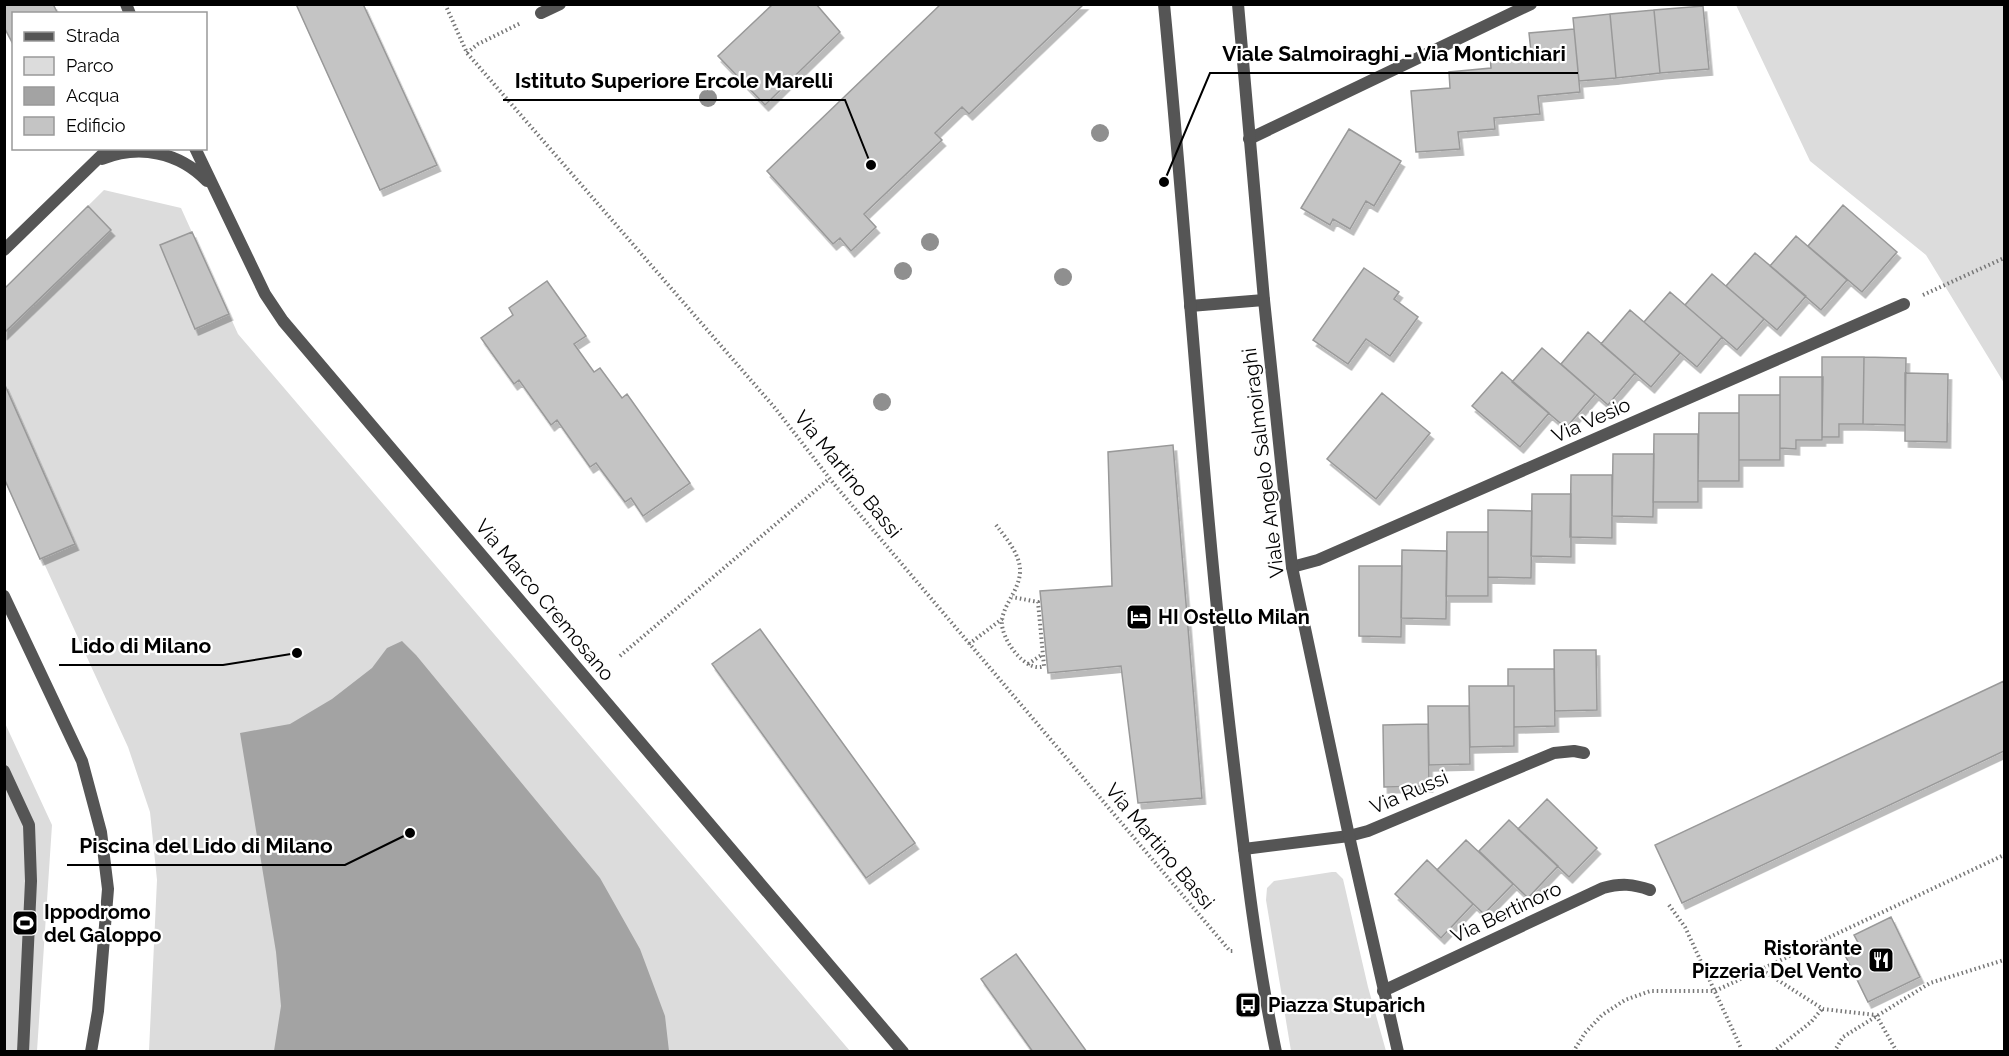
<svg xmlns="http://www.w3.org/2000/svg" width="2009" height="1056" viewBox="0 0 2009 1056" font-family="Raleway,sans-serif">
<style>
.green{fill:#dcdcdc}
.water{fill:#a3a3a3}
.building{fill:#c4c4c4;stroke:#999;stroke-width:1.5;filter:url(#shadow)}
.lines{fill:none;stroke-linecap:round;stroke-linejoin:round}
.path{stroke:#777;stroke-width:4;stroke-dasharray:1.5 3;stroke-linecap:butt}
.service{stroke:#555;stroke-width:12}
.minor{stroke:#555;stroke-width:12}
.tertiary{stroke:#555;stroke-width:12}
.tree{fill:#8f8f8f}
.labels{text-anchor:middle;stroke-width:4.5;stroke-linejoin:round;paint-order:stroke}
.street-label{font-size:20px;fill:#000;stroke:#fff}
.poi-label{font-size:20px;font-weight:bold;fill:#000;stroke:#fff;text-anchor:start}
.leader{fill:none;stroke:#000;stroke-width:2}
.callout-dot{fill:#000;stroke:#fff;stroke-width:2}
.callout-label{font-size:21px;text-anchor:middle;font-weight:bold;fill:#000;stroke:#fff;stroke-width:4.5;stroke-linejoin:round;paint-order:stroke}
</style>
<defs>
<filter id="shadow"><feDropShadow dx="3.5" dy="6" stdDeviation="0" flood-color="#0004"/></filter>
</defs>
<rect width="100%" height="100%" fill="#fff"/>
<path class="green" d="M1736,5H2004V383L1926,255L1810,161Z
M104,190L181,208L238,334L850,1051H149L157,880L150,812L128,747L5,478L4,289Z
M4,721L52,825L37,1051H5Z
M1332,872H1336L1343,879L1368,987L1386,1051H1291L1266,900L1267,888L1274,881Z"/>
<path class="water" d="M402,641L416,655L600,878L640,949L665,1016L669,1051H274L281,1006L276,952L240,733L290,724L332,699L372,668L387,648Z"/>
<path class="building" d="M4,4H53L58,14H14V46L4,27Z
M296,4H363L437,165L380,190Z
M773,4H816L840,32L765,105L718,56Z
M941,4H1084L969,114L962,107L935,133L942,140L864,214L876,227L851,251L840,238L833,244L767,171Z
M1703,6L1709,69L1660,73L1654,10Z
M1654,10L1660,73L1616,78L1610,14Z
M1610,14L1616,78L1579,81L1573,18Z
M1574,29L1580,92L1538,96L1540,114L1494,118L1495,129L1458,132L1460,149L1416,152L1411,91L1450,88L1449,72L1491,68L1490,56L1531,52L1529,33Z
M1349,129L1401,161L1374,206L1366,201L1350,229L1333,219L1330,225L1301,208Z
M1843,205L1897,252L1862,292L1808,246Z
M88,206L111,230L4,333V289Z
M192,232L229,314L195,329L160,245Z
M1796,236L1847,280L1821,310L1770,266Z
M1755,253L1806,296L1777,330L1726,286Z
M1364,268L1399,292L1394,299L1418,317L1390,356L1366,339L1348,364L1313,340Z
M1712,274L1764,319L1737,350L1685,305Z
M547,281L586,336L574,344L594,372L600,368L622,398L627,394L690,483L643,516L631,498L625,502L596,463L590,467L557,420L551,425L519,380L514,384L481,338L513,315L509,308Z
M1670,292L1722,337L1697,367L1644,322Z
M1630,310L1680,353L1651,387L1601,344Z
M1588,332L1635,373L1608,405L1561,364Z
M1542,348L1595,394L1566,428L1512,382Z
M1822,357H1864L1863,424H1839V437H1822Z
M1864,357L1906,358L1905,425L1863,424Z
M1502,372L1549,413L1520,447L1472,406Z
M1905,373L1948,374L1947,442L1905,441Z
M1780,377H1823L1822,440H1796V449L1780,448Z
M4,383L75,544L40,559L4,478Z
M1382,393L1430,433L1376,499L1327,459Z
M1739,395H1780V460H1739Z
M1699,413H1739V481H1698Z
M1654,434H1698V502H1653Z
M1173,445L1202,798L1138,803L1121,666L1048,673L1040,591L1112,586L1108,452Z
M1613,454H1654L1653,517L1612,516Z
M1571,475H1612V538L1570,537Z
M1532,494H1571V557L1531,556Z
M1488,510L1532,511L1531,578L1488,577Z
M1447,532H1488V596H1446Z
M1402,550L1447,551L1446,619L1401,618Z
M1359,566H1402L1401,637L1359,636Z
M760,629L915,843L866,878L712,664Z
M1554,650H1596L1597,710L1555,711Z
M1508,669H1554L1555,726L1514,727V686H1508Z
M2004,681V751L1682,903L1655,845Z
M1469,686H1514V746L1470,747Z
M1428,706H1469L1470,764L1429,765Z
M1428,724L1429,786L1384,787L1383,725Z
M1547,799L1597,848L1569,877L1518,829Z
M1509,820L1558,866L1528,898L1479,851Z
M1466,840L1513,884L1484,914L1437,870Z
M1427,860L1473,904L1441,938L1395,894Z
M1891,917L1920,977L1868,1002L1845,955L1861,948L1854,935Z
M1016,954L1087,1052H1033L981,979Z"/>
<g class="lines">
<path class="path" d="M445,4L467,53L775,408L834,484L1230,951H1233
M467,53L478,44L521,23
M1923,295L2004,258
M996,525C1006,538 1019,553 1020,569C1021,589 1003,604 1002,621C1000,638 1026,674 1044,666L1038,602L1012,597
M969,644L1002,619
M620,656L829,479
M1028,664L1043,654
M1669,905L1685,927L1741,1048
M1762,970L1823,1009L1876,1015L1897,1052
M1573,1052L1585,1033L1602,1015L1625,1000L1650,991H1715L2004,855
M1773,1052L1811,1022L1822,1009
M1834,1052L1843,1037L1930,983L2004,960"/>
<path class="service" d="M1190,306L1264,300
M4,771L29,825L31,881L23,1052
M1244,849L1349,836L1368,831L1554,753L1574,751L1584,753
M1383,991L1603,888C1621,883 1633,884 1650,890"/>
<path class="minor" d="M126,4L130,14
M541,13L560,4
M1249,139L1531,4
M195,148L265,294L283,321L903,1052
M102,159C139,144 179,152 207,181
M4,250L109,148
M1292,567L1318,560L1904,304"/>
<path class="tertiary" d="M1164,4C1188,252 1203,501 1232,748C1244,850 1255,951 1276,1052
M1238,4L1264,300L1292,567L1349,836L1398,1052
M4,596L82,761L101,832L108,889L98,1011L91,1052"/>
</g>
<g class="tree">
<circle cx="708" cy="98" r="9"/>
<circle cx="1100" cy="133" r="9"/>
<circle cx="930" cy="242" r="9"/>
<circle cx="903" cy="271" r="9"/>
<circle cx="1063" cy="277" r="9"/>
<circle cx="882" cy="402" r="9"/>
</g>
<defs>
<g id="hotel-square" transform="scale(1.35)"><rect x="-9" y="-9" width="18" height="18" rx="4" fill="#000" stroke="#fff"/><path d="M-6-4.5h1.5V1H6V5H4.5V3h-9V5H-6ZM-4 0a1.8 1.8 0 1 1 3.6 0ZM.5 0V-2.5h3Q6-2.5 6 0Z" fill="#fff"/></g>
<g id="stadium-square" transform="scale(1.35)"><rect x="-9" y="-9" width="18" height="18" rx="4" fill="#000" stroke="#fff"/><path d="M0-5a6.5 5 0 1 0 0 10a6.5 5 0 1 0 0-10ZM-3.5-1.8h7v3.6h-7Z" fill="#fff"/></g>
<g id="restaurant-square" transform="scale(1.35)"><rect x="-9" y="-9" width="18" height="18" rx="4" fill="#000" stroke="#fff"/><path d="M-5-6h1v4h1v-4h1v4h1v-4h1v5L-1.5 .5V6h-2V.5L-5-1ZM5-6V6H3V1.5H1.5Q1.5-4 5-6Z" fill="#fff"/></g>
<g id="bus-square" transform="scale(1.35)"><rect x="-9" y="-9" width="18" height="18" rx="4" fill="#000" stroke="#fff"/><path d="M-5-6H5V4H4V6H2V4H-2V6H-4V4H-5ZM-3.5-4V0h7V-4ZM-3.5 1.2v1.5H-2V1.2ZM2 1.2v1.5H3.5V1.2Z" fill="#fff"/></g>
</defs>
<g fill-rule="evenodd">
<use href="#hotel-square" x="1139" y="617"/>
<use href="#stadium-square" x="25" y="923"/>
<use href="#restaurant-square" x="1881" y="960"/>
<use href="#bus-square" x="1248" y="1005"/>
</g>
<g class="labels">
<g class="street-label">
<text transform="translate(1591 420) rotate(-24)" y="7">Via Vesio</text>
<text transform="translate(1263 463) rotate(-97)" y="7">Viale Angelo Salmoiraghi</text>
<text transform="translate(848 474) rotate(51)" y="7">Via Martino Bassi</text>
<text transform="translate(545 600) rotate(50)" y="7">Via Marco Cremosano</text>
<text transform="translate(1409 792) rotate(-23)" y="7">Via Russi</text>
<text transform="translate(1160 846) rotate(50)" y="7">Via Martino Bassi</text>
<text transform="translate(1506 912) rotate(-25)" y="7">Via Bertinoro</text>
</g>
<g class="poi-label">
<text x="1158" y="624">HI Ostello Milan</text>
<text x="44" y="919">Ippodromo<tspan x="44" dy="23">del Galoppo</tspan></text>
<text x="1862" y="955" text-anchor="end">Ristorante<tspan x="1862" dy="23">Pizzeria Del Vento</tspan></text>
<text x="1268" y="1012">Piazza Stuparich</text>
</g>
</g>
<path class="leader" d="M1164 182L1210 73H1578M871 165L845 100H503M297 653L223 665H59M410 833L345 865H67"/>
<g class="callout-dot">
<circle cx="1164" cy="182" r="6"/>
<circle cx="871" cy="165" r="6"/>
<circle cx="297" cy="653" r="6"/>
<circle cx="410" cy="833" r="6"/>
</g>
<g class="callout-label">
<text x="1394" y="61">Viale Salmoiraghi - Via Montichiari</text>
<text x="674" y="88">Istituto Superiore Ercole Marelli</text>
<text x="141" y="653">Lido di Milano</text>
<text x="206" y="853">Piscina del Lido di Milano</text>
</g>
<rect width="2009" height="1056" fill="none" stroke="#000000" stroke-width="12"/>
<rect x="12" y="12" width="195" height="138" fill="#ffffff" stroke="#999999" stroke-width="1.5"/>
<rect x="24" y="32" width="30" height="9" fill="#555555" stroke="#999999" stroke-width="1.5"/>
<text x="66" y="42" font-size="18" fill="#000000">Strada</text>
<rect x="24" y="57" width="30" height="18" fill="#dcdcdc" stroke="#999999" stroke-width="1.5"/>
<text x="66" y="72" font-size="18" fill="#000000">Parco</text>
<rect x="24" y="87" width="30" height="18" fill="#a3a3a3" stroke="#999999" stroke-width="1.5"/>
<text x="66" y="102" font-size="18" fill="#000000">Acqua</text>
<rect x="24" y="117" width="30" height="18" fill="#c4c4c4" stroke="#999999" stroke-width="1.5"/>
<text x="66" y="132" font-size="18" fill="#000000">Edificio</text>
</svg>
